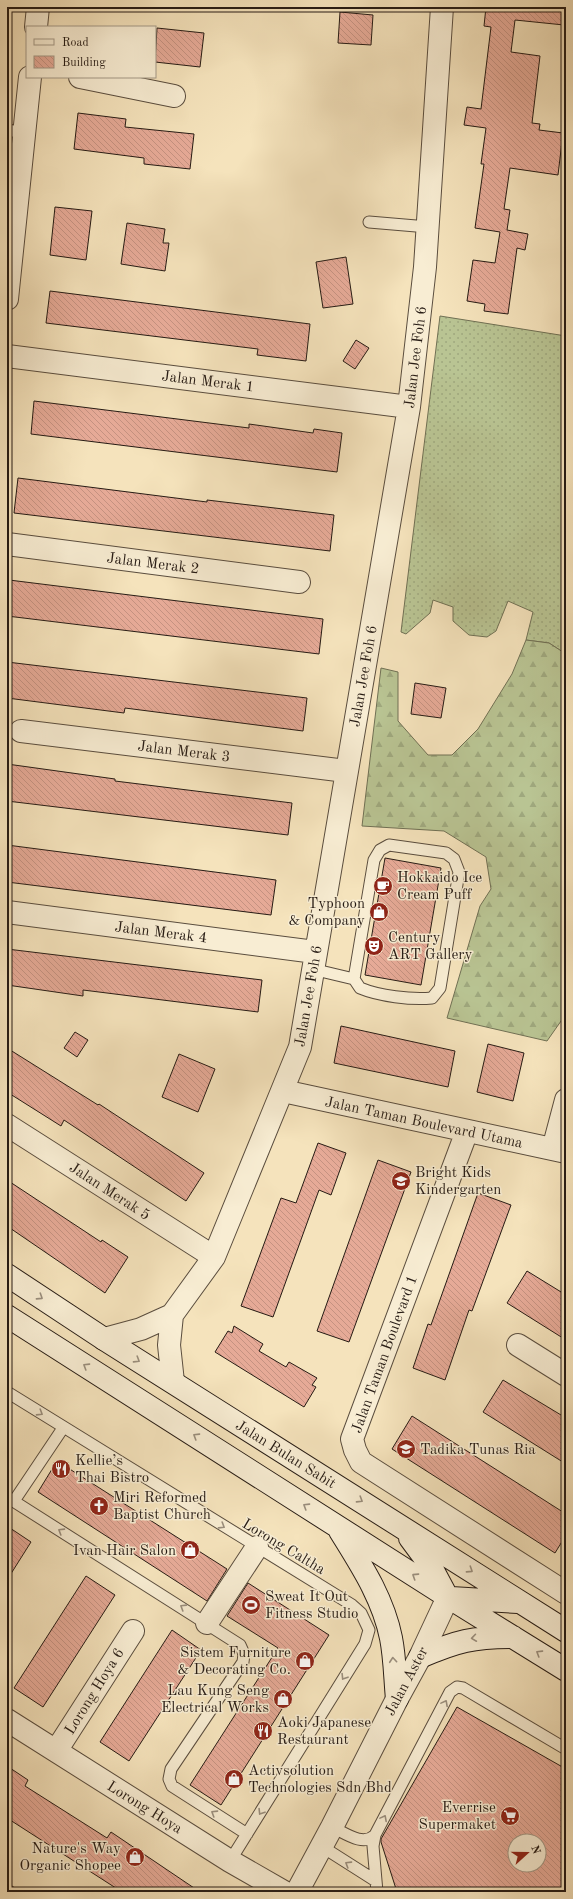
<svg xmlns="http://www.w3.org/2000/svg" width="573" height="1899" viewBox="0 0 573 1899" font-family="'Old Standard TT',serif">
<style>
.grass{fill:url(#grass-dots);stroke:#707054}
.forest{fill:url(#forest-firs);stroke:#707054}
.building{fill:url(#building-back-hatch);stroke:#261b14;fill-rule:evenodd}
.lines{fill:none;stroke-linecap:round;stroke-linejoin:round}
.lane-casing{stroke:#5a4d3e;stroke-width:13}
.street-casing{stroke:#5a4d3e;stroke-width:24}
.secondary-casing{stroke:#261b14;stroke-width:24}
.lane{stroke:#f8edd3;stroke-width:11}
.street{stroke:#f8edd3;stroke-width:22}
.secondary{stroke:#f8edd3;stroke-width:22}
.oneway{stroke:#9a8e7d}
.labels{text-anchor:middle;stroke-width:3;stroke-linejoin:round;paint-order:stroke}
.street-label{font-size:15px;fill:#261b14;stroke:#f8edd3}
.poi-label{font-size:15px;fill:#261b14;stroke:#f8edd3;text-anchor:start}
</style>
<defs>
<pattern id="grass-dots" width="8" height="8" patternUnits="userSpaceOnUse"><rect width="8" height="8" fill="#b9c493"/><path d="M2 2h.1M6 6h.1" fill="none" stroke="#9fa87e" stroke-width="1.8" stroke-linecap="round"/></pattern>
<pattern id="forest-firs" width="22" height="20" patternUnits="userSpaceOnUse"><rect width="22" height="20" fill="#b9c493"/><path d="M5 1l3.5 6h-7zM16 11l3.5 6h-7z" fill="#9fa87e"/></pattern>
<pattern id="building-back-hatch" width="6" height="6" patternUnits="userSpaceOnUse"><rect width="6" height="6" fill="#e6aa97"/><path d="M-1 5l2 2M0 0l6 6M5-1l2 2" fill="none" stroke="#c59281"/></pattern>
</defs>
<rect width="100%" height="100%" fill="#f5e3bc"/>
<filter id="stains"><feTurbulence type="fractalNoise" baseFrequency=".005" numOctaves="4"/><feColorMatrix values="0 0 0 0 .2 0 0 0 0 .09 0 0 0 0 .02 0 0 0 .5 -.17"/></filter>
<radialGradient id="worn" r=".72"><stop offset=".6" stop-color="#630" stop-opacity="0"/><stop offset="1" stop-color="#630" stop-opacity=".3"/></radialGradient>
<path class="grass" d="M440,316L566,336V654L549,643L526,640L533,612L508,601L496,631L487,637L469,635L453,621V607L433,600L430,613L406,634L401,632Z"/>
<path class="forest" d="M526,640L549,643L566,654V1014L547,1041L447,1018L480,906L491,889L486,857L444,831L362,826L381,668L398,672V721L428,755H452L478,729L512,674Z"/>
<path class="building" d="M486,7H566L564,25L515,20L511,52L540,56L532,123L540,124L539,130L563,133L558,175L510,168L504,209L510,210L507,230L528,234L525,250L517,248L508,314L484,311L485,304L467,301L473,260L495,263L500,232L475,228L484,164H481L486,128L464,125L467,107L481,109L491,27L484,26Z
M340,12L373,15L371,45L338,43Z
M157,28L204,33L200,67L155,62Z
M78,113L126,119L125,127L194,134L190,169L144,164V158L74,149Z
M55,207L92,211L86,260L50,255Z
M127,223L165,229L163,243H169L165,271L121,264Z
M346,257L353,304L323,308L316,262Z
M50,291L310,324L306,361L257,355L258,349L46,323Z
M356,340L369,348L355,369L343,361Z
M34,401L249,428V424L313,433L314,429L342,433L337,472L31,434Z
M18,478L207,502V500L334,515L330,551L14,513Z
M9,580L323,619L319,654L7,616Z
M7,662L307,698L303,731L125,708L124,713L7,698Z
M415,683L446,688L441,718L411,714Z
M7,764L115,779V781L292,803L288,835L7,801Z
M7,845L276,880L271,915L7,882Z
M385,858L441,868L421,985L365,975Z
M7,949L262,980L258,1012L83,990V996L7,985Z
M341,1026L455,1051L448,1087L334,1063Z
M75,1032L88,1040L77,1057L64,1048Z
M488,1044L524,1053L513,1101L477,1092Z
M7,1048L98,1105L99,1104L204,1173L186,1201L64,1120L61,1126L7,1092Z
M179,1054L215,1069L198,1112L162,1097Z
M318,1143L346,1153L331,1195L319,1190L273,1317L241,1306L281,1198L296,1203Z
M378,1160L411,1172L349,1342L317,1331Z
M7,1180L101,1242L102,1240L128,1257L105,1293L7,1226Z
M478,1193L511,1205L472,1311L469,1310L445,1380L413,1368L428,1324L431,1325Z
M527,1271L566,1295V1340L507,1303Z
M234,1326L263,1344L259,1351L286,1367L289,1362L317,1378L312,1385L316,1387L304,1407L215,1352L228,1331L232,1333Z
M503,1380L566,1418V1464L483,1412Z
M412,1416L566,1514V1535L555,1553L392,1449Z
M57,1461L227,1569L207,1601L38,1492Z
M7,1526L31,1542L7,1580Z
M86,1576L115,1595L43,1707L14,1688Z
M248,1583L329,1635L221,1805L190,1785L278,1648L227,1616Z
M172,1630L201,1650L129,1761L100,1742Z
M457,1707L566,1769V1892H397L381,1842V1839ZM515,1841H539V1865H515Z
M7,1766L28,1780L25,1786L107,1838L111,1832L200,1892H122L7,1818Z"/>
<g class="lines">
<g class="lane-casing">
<path id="lane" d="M7,130L25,133
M369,222L428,227
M389,845L446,853L454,859L459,872L440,988L432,998C411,1000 379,996 360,988L354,979L374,860L380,850Z
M312,969L354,979
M7,1392L352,1605L361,1613L369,1630L365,1644L230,1861
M7,1497L240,1645L244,1654L243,1662L171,1769L169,1779L172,1786L247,1834
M14,1501L63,1428
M332,1827C345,1833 363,1847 375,1835L450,1692L457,1687L463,1688L566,1749
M375,1835L373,1846L377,1892
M321,1846L376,1881
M7,1890L10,1892"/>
</g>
<g class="street-casing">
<path id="street" d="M36,27L38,7
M80,77L174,96
M7,299L30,77
M7,356L409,407
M7,544L299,582
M21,731L346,771
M7,912L315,952
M283,1091L566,1152
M7,1125L214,1257
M467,1131L352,1439L355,1450L361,1462L566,1593
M553,1149L566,1100
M172,1315L169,1345L173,1382
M104,1339L141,1329L172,1315L214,1257L300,1047L409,407L425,267L442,7
M518,1345L566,1375
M207,1623L257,1547
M7,1720L230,1861L284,1892
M56,1751L133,1631
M297,1892L332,1827L397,1699L420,1657L448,1597"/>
</g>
<g class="secondary-casing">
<path id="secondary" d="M7,1275L104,1339L566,1631
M7,1316L448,1597L566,1670
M340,1531C361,1565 383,1598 391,1638C395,1658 395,1679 397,1699
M410,1538L430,1565L446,1595
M451,1598L518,1602
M420,1657C457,1641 473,1637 513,1637"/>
</g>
<use href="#lane" class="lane"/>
<use href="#street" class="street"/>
<use href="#secondary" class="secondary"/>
</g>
<defs><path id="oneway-chevron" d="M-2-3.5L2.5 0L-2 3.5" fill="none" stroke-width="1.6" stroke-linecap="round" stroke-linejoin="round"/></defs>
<g class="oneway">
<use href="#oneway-chevron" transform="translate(40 1297) rotate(33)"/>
<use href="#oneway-chevron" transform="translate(137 1360) rotate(32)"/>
<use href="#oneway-chevron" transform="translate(86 1366) rotate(-148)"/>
<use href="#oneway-chevron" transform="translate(40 1413) rotate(32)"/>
<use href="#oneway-chevron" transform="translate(196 1436) rotate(-148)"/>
<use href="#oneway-chevron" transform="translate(360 1500) rotate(32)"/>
<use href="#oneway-chevron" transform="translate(306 1506) rotate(-148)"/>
<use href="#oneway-chevron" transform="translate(222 1526) rotate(32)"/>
<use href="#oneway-chevron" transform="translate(61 1531) rotate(-148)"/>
<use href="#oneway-chevron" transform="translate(470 1570) rotate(33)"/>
<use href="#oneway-chevron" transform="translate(415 1576) rotate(-147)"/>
<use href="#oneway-chevron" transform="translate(183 1607) rotate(-148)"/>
<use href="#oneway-chevron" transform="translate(474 1638) rotate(172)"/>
<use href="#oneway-chevron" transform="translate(539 1653) rotate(-148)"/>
<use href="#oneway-chevron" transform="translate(393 1660) rotate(-95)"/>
<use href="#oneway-chevron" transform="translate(344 1677) rotate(122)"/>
<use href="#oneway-chevron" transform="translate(445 1703) rotate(-62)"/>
<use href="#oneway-chevron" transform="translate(261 1812) rotate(122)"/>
<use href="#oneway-chevron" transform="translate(214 1813) rotate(-148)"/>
<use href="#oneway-chevron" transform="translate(384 1818) rotate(-62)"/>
<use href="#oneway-chevron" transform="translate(348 1864) rotate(-148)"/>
</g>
<defs>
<g id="cafe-disc" transform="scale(1)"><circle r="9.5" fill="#8f2418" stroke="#f8edd3"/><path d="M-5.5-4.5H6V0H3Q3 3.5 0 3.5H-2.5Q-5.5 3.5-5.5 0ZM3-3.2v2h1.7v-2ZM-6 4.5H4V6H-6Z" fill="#fff"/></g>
<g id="shop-disc" transform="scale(1)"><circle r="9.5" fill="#8f2418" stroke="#f8edd3"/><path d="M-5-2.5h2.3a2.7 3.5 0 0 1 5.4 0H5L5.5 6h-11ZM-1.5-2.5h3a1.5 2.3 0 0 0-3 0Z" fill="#fff"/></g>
<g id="theatre-disc" transform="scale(1)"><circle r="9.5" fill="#8f2418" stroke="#f8edd3"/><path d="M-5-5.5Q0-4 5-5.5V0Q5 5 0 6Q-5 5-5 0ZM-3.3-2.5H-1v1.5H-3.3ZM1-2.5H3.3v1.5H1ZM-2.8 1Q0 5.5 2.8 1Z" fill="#fff"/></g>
<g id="school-disc" transform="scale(1)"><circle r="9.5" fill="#8f2418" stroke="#f8edd3"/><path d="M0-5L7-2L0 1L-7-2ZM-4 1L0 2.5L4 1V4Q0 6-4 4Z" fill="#fff"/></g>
<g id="restaurant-disc" transform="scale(1)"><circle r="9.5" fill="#8f2418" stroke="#f8edd3"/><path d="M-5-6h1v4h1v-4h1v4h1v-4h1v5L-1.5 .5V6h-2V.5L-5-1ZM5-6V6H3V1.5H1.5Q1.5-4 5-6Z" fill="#fff"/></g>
<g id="church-disc" transform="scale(1)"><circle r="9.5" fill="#8f2418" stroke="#f8edd3"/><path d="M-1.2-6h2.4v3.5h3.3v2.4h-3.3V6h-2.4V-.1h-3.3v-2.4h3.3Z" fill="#fff"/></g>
<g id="stadium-disc" transform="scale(1)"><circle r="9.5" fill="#8f2418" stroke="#f8edd3"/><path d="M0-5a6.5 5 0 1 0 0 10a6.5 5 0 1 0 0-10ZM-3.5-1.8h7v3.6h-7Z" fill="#fff"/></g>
<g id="supermarket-disc" transform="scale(1)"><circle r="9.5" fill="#8f2418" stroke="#f8edd3"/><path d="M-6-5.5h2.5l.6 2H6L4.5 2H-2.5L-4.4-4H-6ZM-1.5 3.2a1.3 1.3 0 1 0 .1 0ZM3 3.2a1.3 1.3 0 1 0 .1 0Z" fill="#fff"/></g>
</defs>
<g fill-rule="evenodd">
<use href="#cafe-disc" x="383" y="886"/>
<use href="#shop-disc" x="379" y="912"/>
<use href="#theatre-disc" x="374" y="946"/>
<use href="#school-disc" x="401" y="1181"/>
<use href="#school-disc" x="406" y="1449"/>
<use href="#restaurant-disc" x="61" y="1469"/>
<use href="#church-disc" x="99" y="1506"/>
<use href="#shop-disc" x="190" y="1550"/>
<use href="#stadium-disc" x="251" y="1605"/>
<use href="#shop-disc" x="305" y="1661"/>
<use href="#shop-disc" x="283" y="1699"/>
<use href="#restaurant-disc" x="263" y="1731"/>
<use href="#shop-disc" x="234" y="1779"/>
<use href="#supermarket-disc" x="510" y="1816"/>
<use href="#shop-disc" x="135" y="1857"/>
</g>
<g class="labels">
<g class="street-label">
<text transform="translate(415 357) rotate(-83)" y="5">Jalan Jee Foh 6</text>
<text transform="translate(208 381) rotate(7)" y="5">Jalan Merak 1</text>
<text transform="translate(153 563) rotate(7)" y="5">Jalan Merak 2</text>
<text transform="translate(363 676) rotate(-80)" y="5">Jalan Jee Foh 6</text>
<text transform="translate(184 751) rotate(7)" y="5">Jalan Merak 3</text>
<text transform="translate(161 932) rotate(7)" y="5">Jalan Merak 4</text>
<text transform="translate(308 996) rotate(-80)" y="5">Jalan Jee Foh 6</text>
<text transform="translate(424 1122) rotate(12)" y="5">Jalan Taman Boulevard Utama</text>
<text transform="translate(110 1191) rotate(33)" y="5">Jalan Merak 5</text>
<text transform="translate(384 1354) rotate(-70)" y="5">Jalan Taman Boulevard 1</text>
<text transform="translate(286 1454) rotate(32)" y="5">Jalan Bulan Sabit</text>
<text transform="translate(284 1546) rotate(31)" y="5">Lorong Caltha</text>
<text transform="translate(406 1681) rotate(-62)" y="5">Jalan Aster</text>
<text transform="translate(94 1691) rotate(-58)" y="5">Lorong Hoya 6</text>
<text transform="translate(145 1807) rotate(32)" y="5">Lorong Hoya</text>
</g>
<g class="poi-label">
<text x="397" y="882">Hokkaido Ice<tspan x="397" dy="17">Cream Puff</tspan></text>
<text x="365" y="908" text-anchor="end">Typhoon<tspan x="365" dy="17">&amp; Company</tspan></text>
<text x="388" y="942">Century<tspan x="388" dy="17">ART Gallery</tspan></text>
<text x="415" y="1177">Bright Kids<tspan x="415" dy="17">Kindergarten</tspan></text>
<text x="420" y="1454">Tadika Tunas Ria</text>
<text x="75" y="1465">Kellie’s<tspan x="75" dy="17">Thai Bistro</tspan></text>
<text x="113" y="1502">Miri Reformed<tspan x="113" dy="17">Baptist Church</tspan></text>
<text x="176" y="1555" text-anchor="end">Ivan Hair Salon</text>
<text x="265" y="1601">Sweat It Out<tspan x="265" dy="17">Fitness Studio</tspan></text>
<text x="291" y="1657" text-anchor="end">Sistem Furniture<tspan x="291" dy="17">&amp; Decorating Co.</tspan></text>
<text x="269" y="1695" text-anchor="end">Lau Kung Seng<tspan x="269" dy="17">Electrical Works</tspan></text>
<text x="277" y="1727">Aoki Japanese<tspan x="277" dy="17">Restaurant</tspan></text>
<text x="248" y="1775">Activsolution<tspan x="248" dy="17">Technologies Sdn Bhd</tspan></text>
<text x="496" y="1812" text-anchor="end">Everrise<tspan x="496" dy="17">Supermaket</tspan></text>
<text x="121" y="1853" text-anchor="end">Nature's Way<tspan x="121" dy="17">Organic Shopee</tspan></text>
</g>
</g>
<rect width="573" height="1899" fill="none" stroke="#f5e3bc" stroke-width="24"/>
<rect x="8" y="8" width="557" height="1883" fill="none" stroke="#261b14" stroke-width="2"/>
<rect x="12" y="12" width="549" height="1875" fill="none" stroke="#261b14"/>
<rect x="26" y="26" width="130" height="52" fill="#f8edd3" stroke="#a49987"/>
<rect x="34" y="39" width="20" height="6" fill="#f8edd3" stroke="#a49987"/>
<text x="62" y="46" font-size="12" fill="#261b14">Road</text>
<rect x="34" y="56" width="20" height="12" fill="url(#building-back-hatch)" stroke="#a49987"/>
<text x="62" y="66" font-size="12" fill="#261b14">Building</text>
<g transform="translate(527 1853) rotate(69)"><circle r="19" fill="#f8edd3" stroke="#a49987"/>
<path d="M0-3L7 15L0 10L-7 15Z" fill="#8f2418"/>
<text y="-6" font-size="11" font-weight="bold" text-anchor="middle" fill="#261b14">N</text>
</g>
<rect width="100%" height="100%" filter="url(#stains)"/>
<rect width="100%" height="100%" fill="url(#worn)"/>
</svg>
